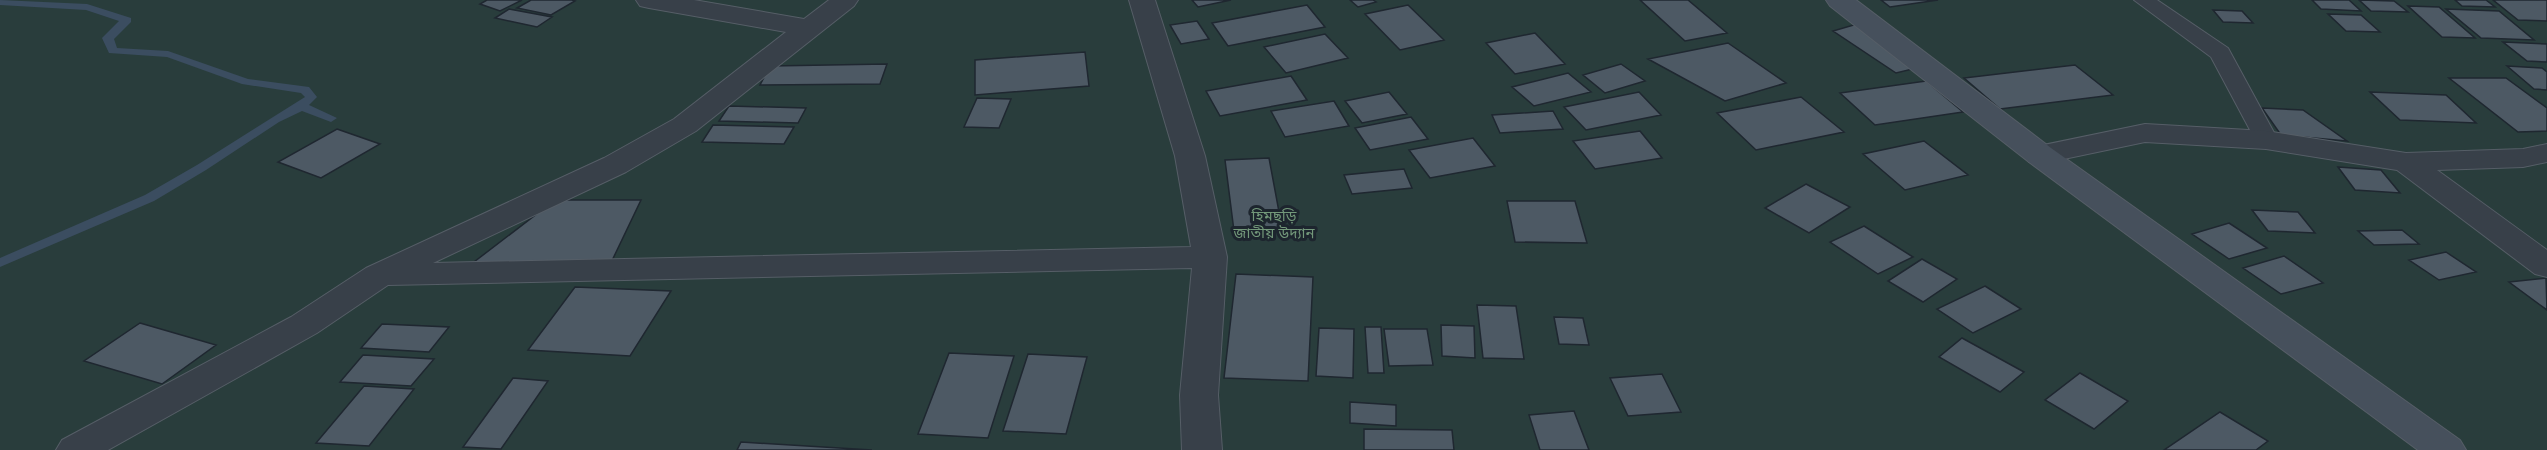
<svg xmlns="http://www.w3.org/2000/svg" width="2547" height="450" viewBox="0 0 2547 450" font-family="Quicksand,'Noto Sans Bengali',sans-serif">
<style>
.green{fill:#293d3c}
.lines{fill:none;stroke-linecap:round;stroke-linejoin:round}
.stream{fill:#3b4d60;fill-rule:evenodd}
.building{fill:#4d5964;stroke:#1f2730;stroke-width:1.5}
.lane-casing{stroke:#565e67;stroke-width:2}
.street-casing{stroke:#565e67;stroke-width:2}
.secondary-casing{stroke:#565e67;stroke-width:2}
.lane{fill:#384049;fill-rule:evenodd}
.street{fill:#384049;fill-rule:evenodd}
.secondary{fill:#46505c;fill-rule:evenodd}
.labels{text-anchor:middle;stroke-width:6;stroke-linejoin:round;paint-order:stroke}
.park-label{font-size:15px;fill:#73987a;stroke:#1d252e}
</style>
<rect width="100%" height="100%" fill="#242e38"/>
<path class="green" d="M0,0H2547V450H0Z"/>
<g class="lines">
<path class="stream" d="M0,0L87,4L131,18V22L114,39L117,48L168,51L248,79L309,87L317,97L309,105L337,118L331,122L302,111L279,122L206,170L154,201L0,267V258L145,195L197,165L305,97L301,93L242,84L167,57L109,53L102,38L119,21L86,10L0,5Z"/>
</g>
<path class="building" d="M487,0H522L500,11L480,4Z
M531,0H572L575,1L551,15L517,8Z
M1192,0H1231L1198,7Z
M1350,0H1373L1376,2L1358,7Z
M1640,0H1688L1727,33L1685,41Z
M1881,0H1938L1890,7Z
M2312,0H2349L2361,11L2321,9Z
M2359,0L2394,1L2408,12L2371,11Z
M2455,0H2486L2495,7L2462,6Z
M2493,0H2547V21L2518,20Z
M1307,5L1325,27L1228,46L1212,23Z
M1408,5L1444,40L1400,50L1365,14Z
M2408,6L2439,7L2475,38L2442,37Z
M509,9L552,17L537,27L495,18Z
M2446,9L2499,11L2534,40L2481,38Z
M2213,10L2242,11L2253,23L2223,22Z
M2328,14L2361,15L2380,32L2346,31Z
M1197,21L1209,39L1181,44L1170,25Z
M1857,24L1921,67L1896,73L1833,31Z
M1535,33L1565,64L1515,74L1486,43Z
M1325,34L1348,58L1286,73L1264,47Z
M2503,42L2547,44V62L2527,61Z
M1728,43L1786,83L1725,101L1648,59Z
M1085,52L1089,86L975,95V60Z
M887,64L880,84L760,85L770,66Z
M1621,64L1645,81L1605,93L1583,75Z
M2075,65L2113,95L2000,109L1964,78Z
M2507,66L2542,68L2547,72V90L2534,89Z
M1568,73L1591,92L1534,106L1512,87Z
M1291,76L1307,100L1220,116L1206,91Z
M2449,78H2506L2547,108V131L2518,132Z
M1926,81L1963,112L1875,125L1840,93Z
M1389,92L1407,114L1362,123L1345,101Z
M1639,92L1661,115L1586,130L1564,107Z
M2370,92L2446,95L2476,123L2400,120Z
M1801,97L1844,132L1756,150L1717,113Z
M977,98L1011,99L999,128L964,127Z
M1334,101L1349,126L1285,137L1271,111Z
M729,106L806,108L798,123L719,121Z
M2262,108L2303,110L2347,141L2281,135Z
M1553,111L1563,129L1500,133L1492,115Z
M1411,117L1428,139L1370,150L1355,128Z
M713,125L794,127L784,144L702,142Z
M337,129L380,144L321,178L278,162Z
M1640,131L1662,158L1595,169L1573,141Z
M1473,138L1495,166L1430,178L1409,150Z
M1924,141L1968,175L1905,190L1863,154Z
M1269,158L1282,228L1234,231L1225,160Z
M2338,167L2381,170L2400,193L2355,190Z
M1404,169L1412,188L1352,194L1344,175Z
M1806,184L1850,207L1809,233L1765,208Z
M555,200H641L608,269L470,265Z
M1507,201H1575L1587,243L1515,242Z
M2252,210L2298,212L2315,233L2268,231Z
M2229,223L2267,248L2229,259L2192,234Z
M1864,226L1913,257L1878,274L1830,242Z
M2402,230L2419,244L2374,245L2358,231Z
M2446,252L2476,272L2439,280L2409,260Z
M2284,256L2323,283L2281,294L2243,268Z
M1922,259L1957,279L1923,302L1888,281Z
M1236,274L1313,277L1308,381L1224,378Z
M2546,278L2547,310L2509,282Z
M1985,286L2021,309L1973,333L1937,309Z
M575,287L671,291L630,356L528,350Z
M1477,305L1516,306L1524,359L1483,358Z
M1554,317L1583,318L1589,345L1559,344Z
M140,323L216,345L162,384L84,361Z
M382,324L449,327L429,352L361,348Z
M1441,325L1474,326L1475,358L1442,356Z
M1365,327H1381L1384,373H1368Z
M1319,328L1354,329L1353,378L1316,376Z
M1384,329H1427L1433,365L1389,366Z
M1962,338L2024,372L2000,392L1939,357Z
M949,353L1014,356L988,438L918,434Z
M1028,354L1087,357L1066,434L1003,431Z
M363,355L434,359L411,386L340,382Z
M2080,373L2128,401L2094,429L2045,400Z
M1662,374L1681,412L1628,416L1610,378Z
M513,378L548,381L501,449L463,447Z
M364,386L414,389L369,446L316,443Z
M1350,402L1396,405V426L1350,423Z
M1574,411L1589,450H1540L1529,415Z
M2220,412L2268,441L2256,450H2164Z
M1364,429L1452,430L1454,450H1364Z
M741,442L872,450H737Z"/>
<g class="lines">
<g class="lane-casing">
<path id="lane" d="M2134,0H2157L2228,48L2278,140L2274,145L2266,147L2258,145L2211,57Z"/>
</g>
<g class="street-casing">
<path id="street" d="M636,0H694L804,19L829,0H858L854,6L696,131L626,172L433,263L1191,247L1175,156L1129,0H1155L1205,156L1227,257L1218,395L1222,450H1182L1180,395L1192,268L388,285L317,333L108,450H56L62,440L291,317L366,268L604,158L674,119L786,32L649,8L640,6Z
M2145,124L2266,131L2406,153L2523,149L2547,144V162L2523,167L2437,170L2547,250V277L2535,274L2397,170L2266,149L2145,142L2040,164L2029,162L2025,155L2029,148Z"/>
</g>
<g class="secondary-casing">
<path id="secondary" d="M1826,0H1856L2051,148L2460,440L2466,450H2418L2029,162L1830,6Z"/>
</g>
<use href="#lane" class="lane"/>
<use href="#street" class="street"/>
<use href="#secondary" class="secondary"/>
</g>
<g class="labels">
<g class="park-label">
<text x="1274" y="221">হিমছড়ি<tspan x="1274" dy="17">জাতীয় উদ্যান</tspan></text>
</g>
</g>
</svg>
